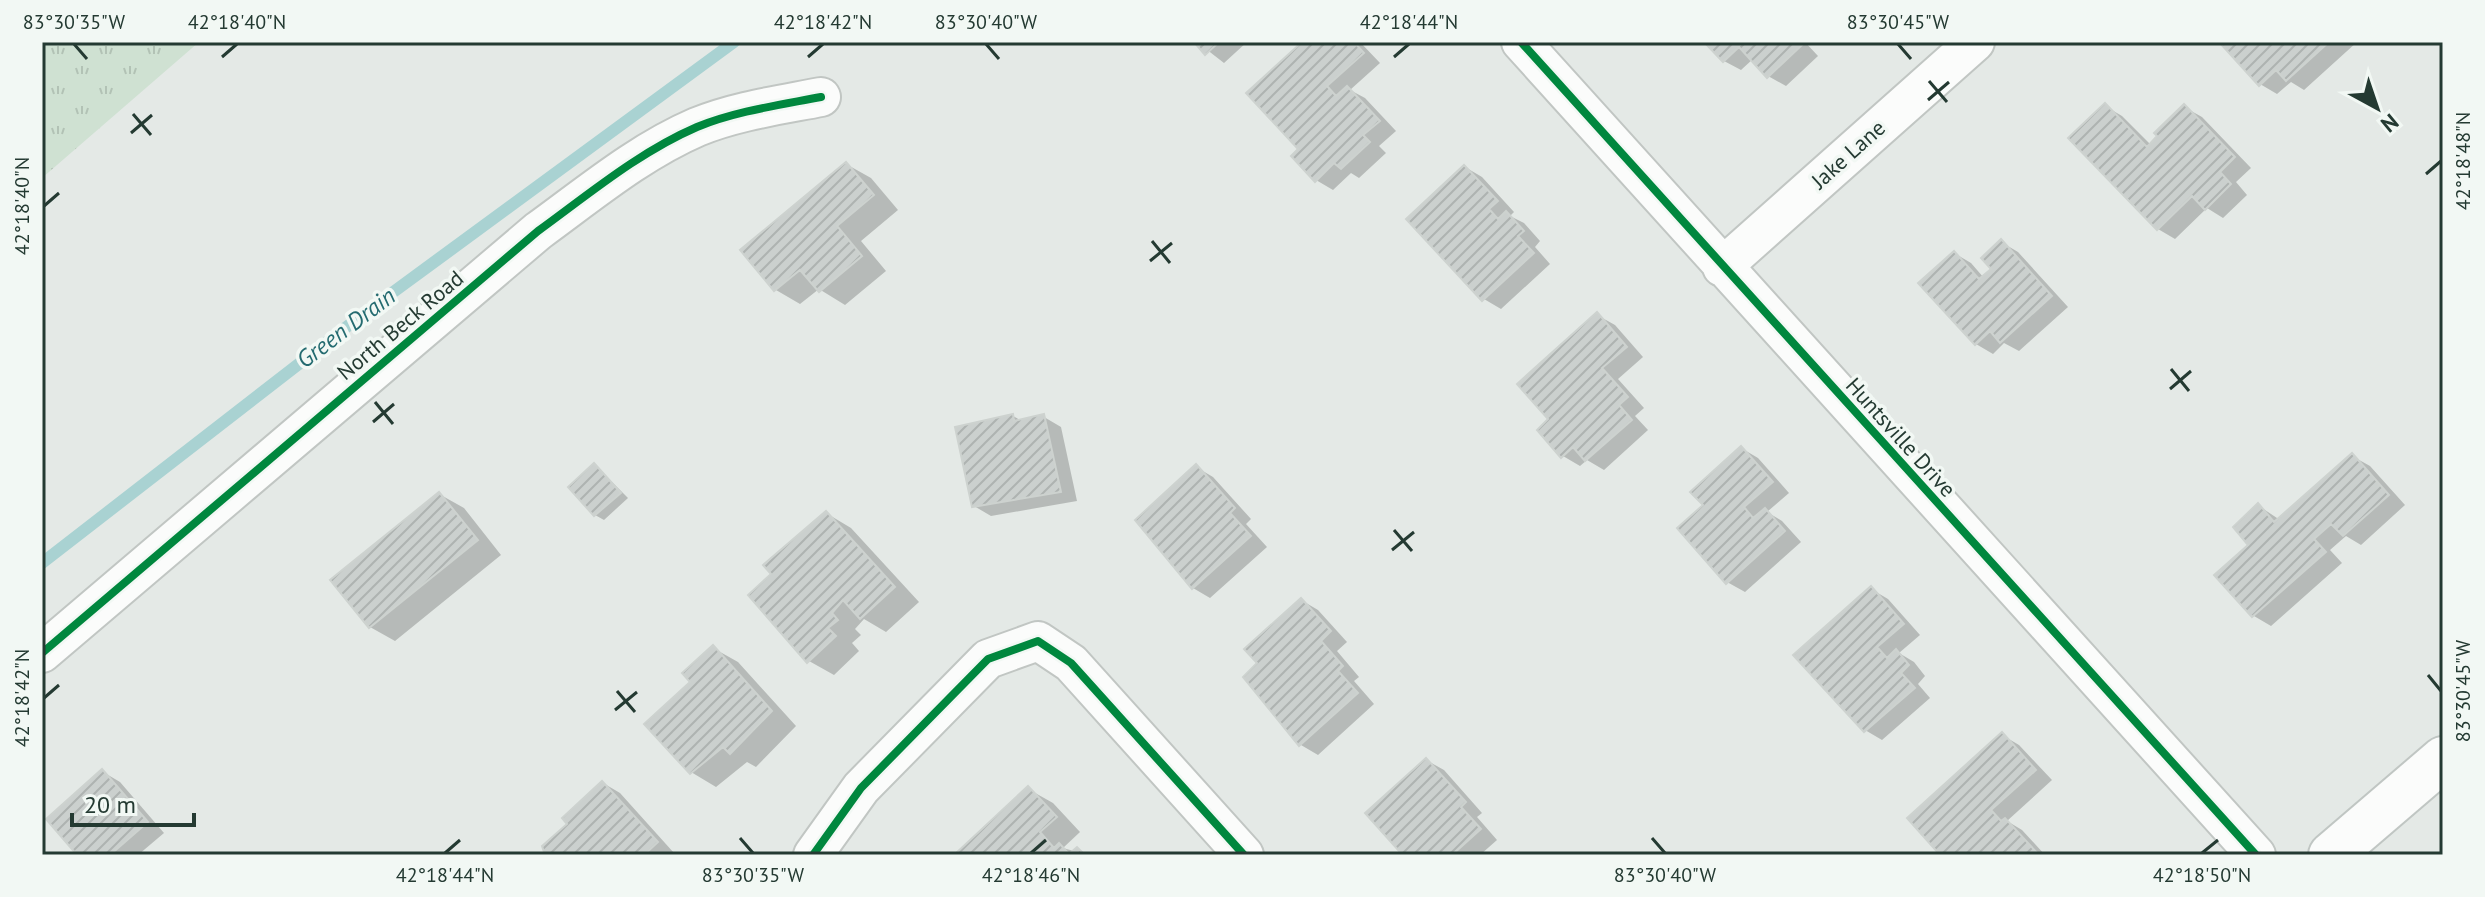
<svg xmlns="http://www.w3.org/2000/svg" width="2485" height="897" viewBox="0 0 2485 897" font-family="'PT Sans',sans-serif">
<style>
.grass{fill:url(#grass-tufts)}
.shadow{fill:#0003}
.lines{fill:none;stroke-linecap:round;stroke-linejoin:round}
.stream{stroke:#a9d2d2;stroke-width:12}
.building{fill:url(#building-hatch);stroke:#cdd2cf;stroke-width:2}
.street-casing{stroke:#c1c6c3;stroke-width:42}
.secondary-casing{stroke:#c0c6c3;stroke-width:48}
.street{stroke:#fbfcfb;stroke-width:38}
.secondary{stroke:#fbfcfb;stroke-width:44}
.cycleway-casing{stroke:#f2f8f4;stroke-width:13}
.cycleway{stroke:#00873e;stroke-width:8}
.ticks{fill:none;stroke:#243a32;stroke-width:3}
.labels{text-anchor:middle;stroke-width:7;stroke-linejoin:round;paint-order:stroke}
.street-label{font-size:22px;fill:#243a32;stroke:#f2f8f4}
.water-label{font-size:24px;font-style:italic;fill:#246b70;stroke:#f2f8f4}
.neatline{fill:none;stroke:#243a32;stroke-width:3}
.ticks-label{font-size:20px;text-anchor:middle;fill:#243a32}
</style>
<defs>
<pattern id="grass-tufts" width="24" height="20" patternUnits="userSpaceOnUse" patternTransform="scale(2)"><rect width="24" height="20" fill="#cfe1d2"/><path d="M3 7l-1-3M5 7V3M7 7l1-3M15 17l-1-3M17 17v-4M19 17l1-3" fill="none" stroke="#b2c2b5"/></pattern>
<pattern id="building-hatch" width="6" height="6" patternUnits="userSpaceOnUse" patternTransform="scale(2)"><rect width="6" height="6" fill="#cbd0ce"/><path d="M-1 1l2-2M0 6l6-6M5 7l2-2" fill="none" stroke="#aeb3b1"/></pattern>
</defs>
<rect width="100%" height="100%" fill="#e4e9e6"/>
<path class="grass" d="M42,42H199L42,178Z"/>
<path class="shadow" d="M1197,42H1247L1224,63Z
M1305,42H1360L1380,63L1350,90L1365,98L1396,131L1379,146L1386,153L1359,178L1351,173L1333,190L1316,180L1300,149Z
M1707,42H1805L1818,56L1786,86L1768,76L1753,59L1741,70L1724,61Z
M2221,42H2357L2304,90L2291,82L2277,94L2260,84Z
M2105,106L2122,116L2151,145L2184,107L2202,117L2251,168L2236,182L2247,195L2223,218L2207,208L2175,239L2158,229Z
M846,164L871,178L898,210L861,241L886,271L845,305L819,289L800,304L776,290L743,251Z
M1465,167L1482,177L1514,212L1510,216L1524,223L1540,241L1535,247L1550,264L1501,309L1484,299Z
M2001,242L2018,252L2068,307L2019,351L2004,343L1993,354L1976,344L1954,253L1971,263L1984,278L1994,269Z
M1597,315L1615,325L1643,357L1618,379L1644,408L1635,416L1648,430L1604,470L1587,460L1580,466L1563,456L1550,420Z
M1013,416L1022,421L1044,417L1061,427L1077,501L991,516L974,506Z
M1741,448L1758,458L1789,493L1767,512L1782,521L1801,542L1745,592L1727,582L1705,506Z
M2352,456L2370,466L2405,505L2361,545L2346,536L2330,550L2342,563L2271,626L2254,616L2217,575L2251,545L2259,506L2280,520Z
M595,465L628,498L604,520L595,515Z
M1196,467L1213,477L1251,519L1246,524L1267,547L1210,598L1193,588Z
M439,494L464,508L501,555L395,641L370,627Z
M826,513L851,528L919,602L886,632L864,619L855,629L861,635L852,643L859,651L834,675L809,661L774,575Z
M1871,589L1888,599L1920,635L1899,653L1914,662L1925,676L1918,684L1930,698L1882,740L1865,730Z
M1301,600L1318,610L1347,642L1337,651L1359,677L1354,681L1374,704L1318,755L1301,745L1245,677L1260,663Z
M713,648L738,662L796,726L756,767L747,762L716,787L691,772L693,682Z
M2002,735L2019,745L2052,780L2007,821L2022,830L2045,855H1943Z
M1426,760L1444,770L1482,813L1477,817L1497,840L1480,855H1402L1368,813Z
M103,772L120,782L164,833L138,855H79Z
M603,783L620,793L674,853L548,855Z
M1028,789L1053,803L1080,832L1063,848L1088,855H957Z"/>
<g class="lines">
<path class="stream" d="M42,563L362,315L734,42"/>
</g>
<path class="building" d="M1194,42H1219L1205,55Z
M1302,42H1354L1364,53L1327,86L1336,96L1347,86L1380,121L1363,135L1370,142L1341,169L1334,163L1315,182L1291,156L1298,149L1246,93Z
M1704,42H1799L1802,45L1767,78L1739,47L1723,62Z
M2219,42H2329L2286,81L2276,70L2259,86Z
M2105,103L2147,147L2157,136L2154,133L2184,104L2235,157L2220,172L2231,184L2205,210L2192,196L2157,230L2068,138Z
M846,162L874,195L837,226L862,256L819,292L800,270L774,291L740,250Z
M1464,165L1498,201L1489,209L1498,219L1506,211L1524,231L1518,236L1534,253L1482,301L1406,219Z
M2001,239L2052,296L2000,343L1990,331L1975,345L1918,283L1954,251L1979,279L1991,269L1981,258Z
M1597,312L1627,347L1602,368L1628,397L1619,405L1632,420L1585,461L1573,447L1561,458L1537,430L1548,419L1517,384Z
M1013,414L1014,421L1044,414L1061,492L972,507L955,427Z
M1741,446L1773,482L1744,507L1753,518L1765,508L1785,531L1726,584L1677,528L1703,505L1690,492Z
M2352,453L2389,495L2343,536L2331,524L2314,539L2326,552L2252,617L2214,575L2248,545L2233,527L2258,503L2274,522Z
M594,463L621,493L594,516L568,487Z
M1196,464L1235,508L1230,513L1251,536L1192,589L1135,520Z
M439,492L478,540L369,628L330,580Z
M826,511L895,587L860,619L843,600L832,613L838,620L828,628L836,636L807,663L748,595L771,574L763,565Z
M1871,586L1904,624L1877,647L1887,658L1896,649L1909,665L1901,673L1915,688L1864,732L1793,655Z
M1301,598L1331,631L1321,641L1343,666L1338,671L1358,693L1299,746L1243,677L1257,663L1244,649Z
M713,645L772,711L730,754L723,747L690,774L644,724L690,682L682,673Z
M2002,732L2036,770L1991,810L2001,821L2005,818L2039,855H1940L1907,818Z
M1426,758L1466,802L1461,807L1481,829L1452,855H1397L1400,852L1365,813Z
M102,769L148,822L110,855H77L46,819Z
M602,781L658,842L644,855H545L542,846L567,824L562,818Z
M1028,786L1057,817L1040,832L1054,848L1059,843L1069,854L1077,847L1085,855H954Z"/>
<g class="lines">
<g class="street-casing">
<path id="street" d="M1521,42L2256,855
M1722,267L1975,42
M42,653L538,231C589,194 639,152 697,127C736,111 780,105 821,97
M813,855L861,788L988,659L1038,641L1071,663L1244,855"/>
</g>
<g class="secondary-casing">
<path id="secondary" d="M2331,855L2443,759"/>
</g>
<use href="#street" class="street"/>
<use href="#secondary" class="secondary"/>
<g class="cycleway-casing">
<path id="cycleway" d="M1521,42L2256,855
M42,653L538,231C589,194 639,152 697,127C736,111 780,105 821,97
M813,855L861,788L988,659L1038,641L1071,663L1244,855"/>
</g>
<use href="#cycleway" class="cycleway"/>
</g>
<path class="ticks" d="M74,44L87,59M986,44L999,59M1898,44L1911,59M222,57L237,44M808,57L823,44M1394,57L1409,44M1929,81L1947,102M1928,100L1949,82M133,114L151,135M131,133L152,115M2426,174L2441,161M44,206L59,193M1152,241L1170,263M1150,261L1172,243M2171,369L2189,391M2170,389L2191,371M375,402L393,424M373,422L394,404M1394,530L1412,551M1392,550L1414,532M2428,675L2441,691M617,691L635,712M44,698L59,685M615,710L637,692M740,838L753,853M1652,838L1665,853M445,853L460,840M1031,853L1046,840M2202,853L2218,840"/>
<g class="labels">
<g class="street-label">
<text transform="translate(1848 154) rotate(-42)" y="8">Jake Lane</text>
<text transform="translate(400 325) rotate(-40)" y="8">North Beck Road</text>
<text transform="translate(1901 437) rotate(48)" y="8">Huntsville Drive</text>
</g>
<g class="water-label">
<text transform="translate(346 328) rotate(-37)" y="8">Green Drain</text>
</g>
</g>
<rect width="2485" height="897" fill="none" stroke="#f2f8f4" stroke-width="88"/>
<g transform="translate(2377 108) rotate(140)" stroke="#f2f8f4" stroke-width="6" paint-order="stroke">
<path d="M0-6L14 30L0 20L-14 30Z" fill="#243a32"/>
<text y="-12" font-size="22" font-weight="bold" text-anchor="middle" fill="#243a32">N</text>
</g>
<path d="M72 813v12h122v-12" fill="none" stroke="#243a32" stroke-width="4"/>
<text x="84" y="813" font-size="24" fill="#243a32" stroke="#f2f8f4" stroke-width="6" paint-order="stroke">20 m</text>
<rect x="44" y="44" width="2397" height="809" class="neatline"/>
<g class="ticks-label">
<text x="74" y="29">83°30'35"W</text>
<text x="237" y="29">42°18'40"N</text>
<text x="823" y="29">42°18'42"N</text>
<text x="986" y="29">83°30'40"W</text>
<text x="1409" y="29">42°18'44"N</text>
<text x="1898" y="29">83°30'45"W</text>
<text transform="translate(2463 161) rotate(-90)" y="7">42°18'48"N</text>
<text transform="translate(22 206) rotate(-90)" y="7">42°18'40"N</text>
<text transform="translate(2463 691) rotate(-90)" y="7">83°30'45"W</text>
<text transform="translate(22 698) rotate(-90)" y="7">42°18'42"N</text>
<text x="445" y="882">42°18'44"N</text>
<text x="753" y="882">83°30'35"W</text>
<text x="1031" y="882">42°18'46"N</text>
<text x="1665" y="882">83°30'40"W</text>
<text x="2202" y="882">42°18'50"N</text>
</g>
</svg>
